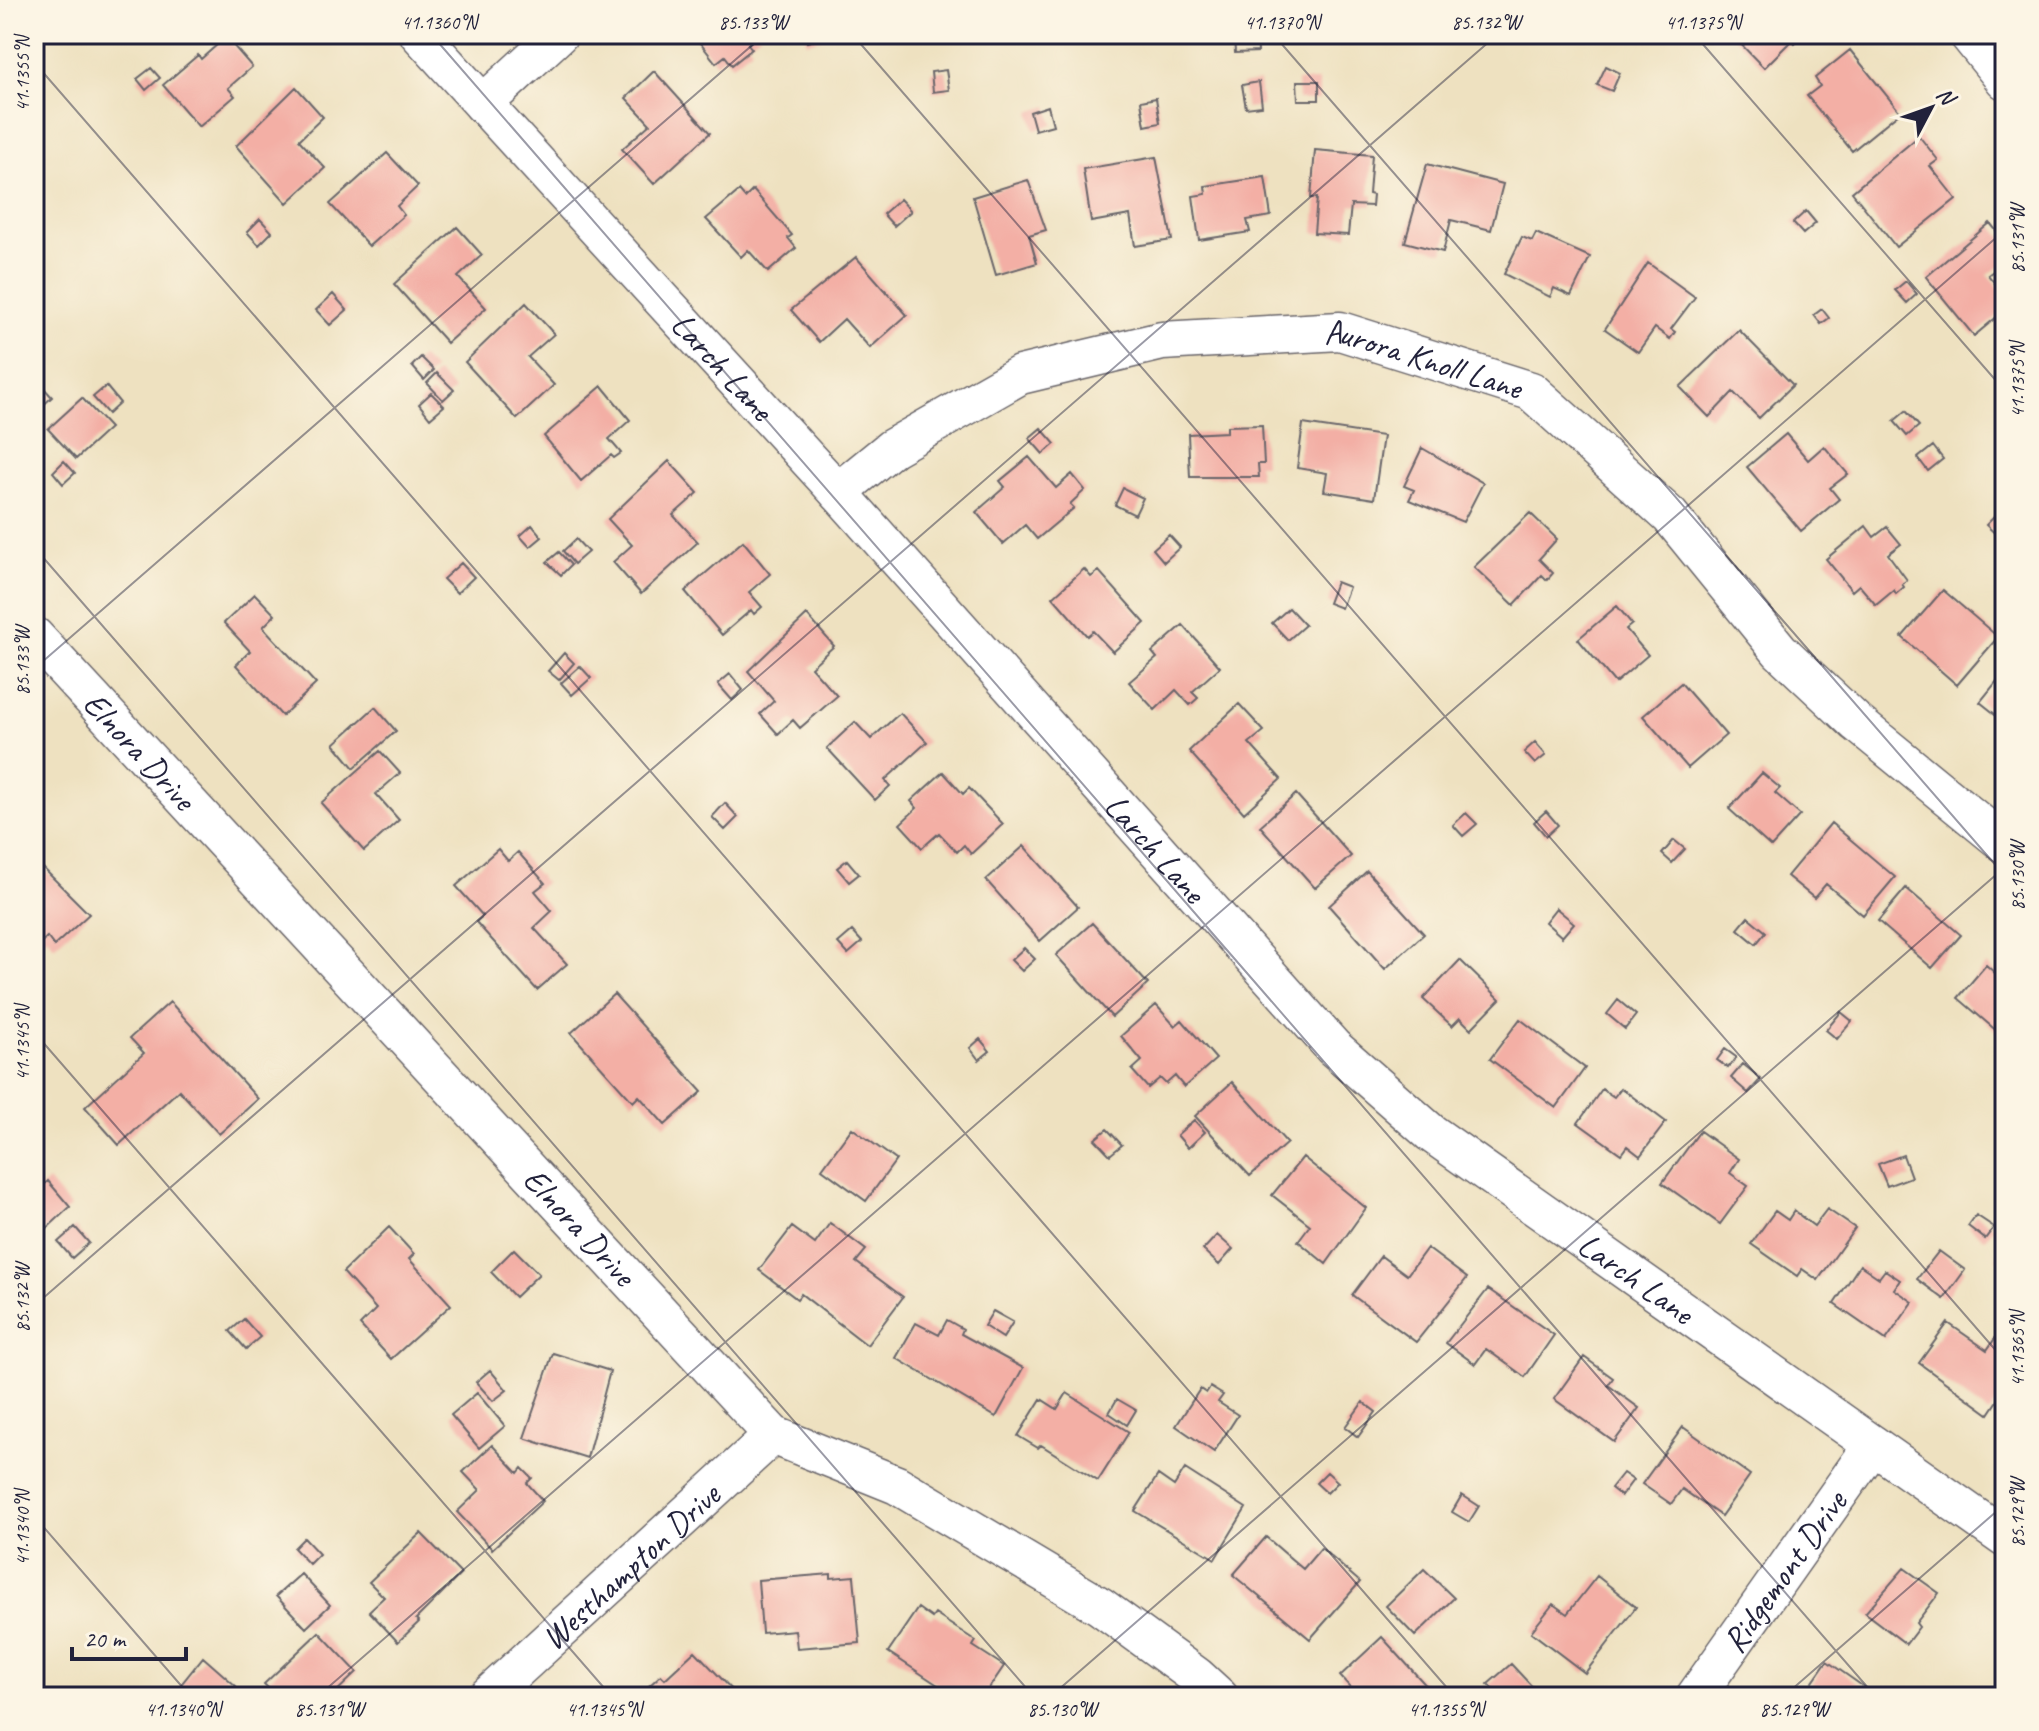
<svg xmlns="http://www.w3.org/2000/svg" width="2039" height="1731" viewBox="0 0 2039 1731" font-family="Caveat,sans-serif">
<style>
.building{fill:#f3afa5}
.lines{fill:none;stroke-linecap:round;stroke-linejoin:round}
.street-casing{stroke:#69656a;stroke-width:41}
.street{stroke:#fff;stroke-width:38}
.ticks{fill:none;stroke:#22223b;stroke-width:2;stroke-opacity:0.45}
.labels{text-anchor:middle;stroke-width:6;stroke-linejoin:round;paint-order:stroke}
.street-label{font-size:34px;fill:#22223b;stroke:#fcf5e5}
.neatline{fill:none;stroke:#22223b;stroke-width:3}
.ticks-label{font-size:20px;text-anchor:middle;fill:#22223b}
</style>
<rect width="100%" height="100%" fill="#fcf5e5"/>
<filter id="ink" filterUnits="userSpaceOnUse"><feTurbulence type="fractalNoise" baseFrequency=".0125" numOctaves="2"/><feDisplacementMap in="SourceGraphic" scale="16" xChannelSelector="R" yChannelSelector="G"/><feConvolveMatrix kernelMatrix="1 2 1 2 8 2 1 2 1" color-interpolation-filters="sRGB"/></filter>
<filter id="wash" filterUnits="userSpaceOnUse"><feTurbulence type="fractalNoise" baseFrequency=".006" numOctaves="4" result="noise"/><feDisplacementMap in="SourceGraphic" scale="32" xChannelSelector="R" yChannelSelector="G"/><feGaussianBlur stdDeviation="1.8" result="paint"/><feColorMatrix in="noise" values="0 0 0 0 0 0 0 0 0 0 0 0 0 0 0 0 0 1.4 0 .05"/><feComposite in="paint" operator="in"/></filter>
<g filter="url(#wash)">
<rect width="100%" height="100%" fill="#eee1c0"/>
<g id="blocks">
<path class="building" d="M693,34H761L748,44L752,49L732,65L725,56L716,63Z
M805,34H824L825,37L807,42Z
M1204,34H1220L1221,44L1205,46Z
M1257,34L1258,52L1235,53L1234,35Z
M1731,34H1804L1795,43L1792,40L1764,68Z
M226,37L252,67L228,88L235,96L199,127L163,85L198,55L201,59Z
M1850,50L1900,112L1852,151L1807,96L1820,86L1815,78Z
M1606,66L1620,73L1612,91L1597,85Z
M151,68L160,78L146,90L137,79Z
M946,70L949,90L933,92L931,72Z
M654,71L710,133L654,184L622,149L650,124L626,98Z
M1297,81H1319V100H1298Z
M1259,82L1262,106L1246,108L1242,85Z
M296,87L323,117L299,140L325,168L287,203L236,146Z
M1156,98L1160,123L1145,126L1141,101Z
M1048,106L1053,125L1035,130L1030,112Z
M1919,136L1938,160L1930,166L1956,199L1896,247L1852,192Z
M1315,150L1372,155L1369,194L1373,195L1372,206L1351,205L1348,235L1314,233L1317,198H1311Z
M387,153L418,186L397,206L404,215L369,246L330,204Z
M1156,157L1172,240L1135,246L1130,215L1091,222L1083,169Z
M1427,164L1503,184L1491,230L1451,220L1443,252L1405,242Z
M1265,177L1271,216L1247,220L1250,232L1199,240L1193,196L1206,194L1205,186Z
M1028,180L1046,230L1029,235L1037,263L996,275L973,197Z
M753,190L792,235L788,238L796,248L768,272L748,250L741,257L706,219L739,191L745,198Z
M900,199L911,211L894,226L883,214Z
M1806,211L1816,223L1803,234L1793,223Z
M260,219L272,232L259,245L247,232Z
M1990,223L2005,241V262L1988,275L2005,296V310L1974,336L1926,277Z
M457,227L482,255L458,277L486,308L447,343L394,284Z
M1536,233L1590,257L1571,296L1554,288L1550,297L1504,274L1522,237L1532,241Z
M856,257L907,315L870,348L844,319L819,342L791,310Z
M1648,263L1695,297L1671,329L1675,332L1670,339L1655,328L1638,352L1605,329Z
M1906,281L1917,294L1907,303L1895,290Z
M333,294L347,310L330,325L316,310Z
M526,303L554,334L528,357L554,385L517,419L465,362Z
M1822,309L1829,318L1821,324L1814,315Z
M1739,330L1793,385L1759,418L1733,392L1709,417L1680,387Z
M421,357L434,370L424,380L412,366Z
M437,373L454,390L443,400L427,383Z
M34,377L52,397L34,414Z
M106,386L120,403L108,414L93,397Z
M602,386L630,420L609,439L621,453L614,458L611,455L581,481L544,436Z
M431,393L444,406L430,418L419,404Z
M82,398L110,428L76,459L48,429Z
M1906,411L1919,426L1907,436L1894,421Z
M1303,424L1383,436L1374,499L1324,491L1327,473L1297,468Z
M1262,425L1264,464H1258L1259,477H1190L1188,434L1227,432V426Z
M1041,428L1055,444L1043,454L1029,438Z
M1786,434L1808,460L1824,446L1848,474L1830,488L1839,499L1801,531L1747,467Z
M1933,446L1943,459L1928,471L1918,458Z
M1422,448L1483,483L1463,522L1409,500L1414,490L1404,486Z
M1029,457L1056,488L1072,474L1085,490L1070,504L1074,508L1037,539L1025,525L1003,544L976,512L1005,487L1000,481Z
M64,461L75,473L63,484L53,472Z
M669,461L698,493L673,515L698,542L641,594L613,562L632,545L608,519Z
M1123,488L1143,498L1135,515L1115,505Z
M1530,513L1557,539L1539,559L1553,573L1547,580L1542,575L1514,605L1474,567Z
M1997,514L2005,522V535L2001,539L1986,525Z
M532,525L542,537L530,547L520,536Z
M1866,526L1874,537L1887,527L1901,544L1888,554L1907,580L1902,584L1904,587L1896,594L1894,590L1876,605L1859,585L1852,591L1826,559Z
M1169,535L1180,547L1164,562L1153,549Z
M576,539L588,552L574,564L563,551Z
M743,541L770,574L749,592L762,607L754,614L751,610L722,635L685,591Z
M559,552L571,565L561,575L547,562Z
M461,563L474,577L457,593L443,579Z
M1084,569L1091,577L1099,571L1145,623L1113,652L1093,631L1087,636L1053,597Z
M1336,582L1349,587L1341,608L1328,603Z
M1943,590L1998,637L1957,685L1902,637Z
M255,594L275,615L263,627L316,684L282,716L236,665L250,651L224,623Z
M1617,606L1632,624L1626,629L1648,655L1615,683L1578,639Z
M1289,608L1305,625L1288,640L1272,623Z
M807,615L834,646L811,667L837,696L800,728L793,720L778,734L760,714L774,701L748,671Z
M1183,625L1220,667L1192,692L1198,698L1190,705L1176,690L1155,710L1129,682L1157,658L1152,652Z
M564,653L574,663L559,680L548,671Z
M580,666L591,678L572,695L561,683Z
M2005,671V722L1980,702Z
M730,674L743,690L732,700L718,684Z
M1681,683L1726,735L1688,768L1643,716Z
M1239,704L1264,731L1249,743L1281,779L1244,813L1189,751Z
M375,707L396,731L354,768L334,744Z
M900,713L927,742L885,780L890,786L875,800L827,748L855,722L871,739Z
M1535,742L1546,755L1535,764L1524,752Z
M380,751L400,773L376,794L399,820L364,851L321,803Z
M943,772L963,794L969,788L1003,824L971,854L964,845L957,852L939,833L922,848L900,824L917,808L911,801Z
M1762,773L1780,788L1775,793L1800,815L1771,847L1729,809Z
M1296,794L1351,856L1315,888L1260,826Z
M725,803L738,817L725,830L712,817Z
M1546,811L1558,825L1546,836L1534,822Z
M1466,813L1477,824L1463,836L1453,825Z
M1831,823L1895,877L1863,915L1826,884L1814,898L1787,876Z
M1674,840L1685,849L1672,863L1662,854Z
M1024,846L1078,907L1040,941L986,880Z
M498,849L508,861L518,852L545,883L535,891L552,911L534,928L567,964L537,990L476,922L483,916L456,886Z
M34,859L89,914L54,946L47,937L34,949Z
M847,860L859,874L849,882L837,868Z
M1367,871L1424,934L1385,969L1329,906Z
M1906,888L1961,935L1932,968L1878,921Z
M1556,908L1574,923L1562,937L1545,922Z
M1748,917L1766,932L1756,944L1738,929Z
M1092,923L1148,984L1112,1017L1056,955Z
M852,931L862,942L848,954L838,943Z
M1024,948L1035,959L1022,971L1011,960Z
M1460,960L1500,999L1471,1029L1460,1018L1452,1026L1423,999Z
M1986,965L2005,982V1038L1958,998Z
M614,994L702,1092L665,1125L639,1096L633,1102L571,1033Z
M1618,1000L1636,1015L1625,1029L1607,1014Z
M170,1002L258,1099L219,1134L179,1090L119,1145L85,1107L144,1053L130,1038Z
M1156,1005L1175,1026L1182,1020L1216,1059L1184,1087L1175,1076L1166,1084L1160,1078L1148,1088L1132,1070L1142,1061L1121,1036Z
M1841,1012L1852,1021L1837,1039L1826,1030Z
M1520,1019L1585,1068L1556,1108L1490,1059Z
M980,1039L990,1051L979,1060L970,1048Z
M1725,1049L1736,1057L1728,1068L1717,1060Z
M1743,1064L1761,1079L1748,1093L1731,1078Z
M1232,1082L1287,1143L1250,1176L1195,1116Z
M1621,1088L1666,1122L1640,1156L1627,1146L1621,1154L1578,1123L1602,1089L1614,1097Z
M1194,1120L1205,1132L1188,1148L1177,1135Z
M852,1128L896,1160L866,1201L822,1169Z
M1107,1129L1122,1145L1110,1155L1095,1139Z
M1700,1131L1739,1159L1730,1173L1748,1186L1720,1224L1662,1183Z
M1903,1155L1911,1177L1887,1186L1878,1164Z
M1303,1157L1366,1208L1326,1264L1298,1241L1310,1225L1272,1195Z
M48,1181L70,1207L44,1231L34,1219V1194Z
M1827,1209L1855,1228L1818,1280L1802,1269L1797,1276L1751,1244L1775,1211L1788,1220L1794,1211L1814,1226Z
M1976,1215L1994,1227L1985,1239L1968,1226Z
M830,1223L866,1250L856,1262L903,1297L867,1345L801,1294L797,1299L759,1270L792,1227L815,1244Z
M75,1227L89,1243L72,1258L58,1242Z
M389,1227L414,1254L409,1259L451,1305L391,1359L360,1325L376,1309L343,1272Z
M1217,1235L1233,1249L1219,1265L1203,1250Z
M2005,1246V1264L1996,1258Z
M1427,1248L1467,1278L1416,1342L1352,1295L1381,1256L1407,1275Z
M514,1249L539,1274L515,1297L491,1272Z
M1939,1251L1965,1270L1944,1299L1917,1279Z
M1860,1265L1879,1278L1885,1270L1900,1280L1894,1289L1913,1302L1886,1340L1834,1304Z
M1488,1289L1554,1335L1525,1377L1486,1349L1475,1364L1446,1343Z
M993,1311L1013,1322L1003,1338L984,1326Z
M244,1319L260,1337L246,1349L230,1331Z
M947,1320L963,1329L961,1334L1023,1368L996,1417L896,1358L916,1323L939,1335Z
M1948,1323L1987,1350L1996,1337L2005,1343V1390L1989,1414L1919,1363Z
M553,1353L610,1371L587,1458L524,1438Z
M1584,1357L1613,1378L1608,1385L1639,1408L1614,1442L1554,1399Z
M490,1370L507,1390L493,1401L476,1382Z
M1210,1387L1223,1395L1218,1402L1238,1415L1214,1452L1176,1426L1200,1389L1206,1393Z
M477,1393L505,1426L479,1448L451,1415Z
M1067,1393L1129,1432L1098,1481L1041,1445L1038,1448L1018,1436L1041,1399L1057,1409Z
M1117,1399L1136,1410L1127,1425L1109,1413Z
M1363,1402L1376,1412L1358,1437L1345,1427Z
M1683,1427L1750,1475L1721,1516L1682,1489L1671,1504L1642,1484Z
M492,1445L518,1473L522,1468L532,1478L527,1483L543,1501L492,1549L457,1512L480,1490L463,1472Z
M1185,1469L1246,1508L1215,1559L1135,1511L1158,1475L1174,1486Z
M1327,1472L1338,1482L1327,1493L1316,1483Z
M1623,1473L1633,1480L1621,1496L1611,1488Z
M1462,1495L1479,1506L1469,1522L1452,1512Z
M421,1533L461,1574L416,1619L419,1622L398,1642L369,1611L384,1597L369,1582Z
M1266,1537L1303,1569L1321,1548L1360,1582L1310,1639L1233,1575Z
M304,1538L319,1554L309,1564L294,1548Z
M1904,1568L1939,1593L1916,1623L1919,1627L1906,1644L1865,1613Z
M1424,1569L1454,1598L1415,1636L1386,1606Z
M301,1574L330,1605L306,1628L276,1596Z
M831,1574V1578L854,1576L860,1643L797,1648L795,1630L762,1633L758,1580Z
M1597,1576L1636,1607L1585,1673L1531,1632L1553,1604L1567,1614Z
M918,1608L932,1618L935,1614L976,1641L973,1646L1004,1666L983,1697H956L888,1652Z
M319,1632L357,1672L331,1697H277L264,1684Z
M1382,1637L1431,1691L1424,1697H1359L1340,1676Z
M695,1651L739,1697H637L661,1675L665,1679Z
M203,1657L236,1686L226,1697H171Z
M1827,1661L1878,1697H1802Z
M1511,1664L1538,1693L1534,1697H1500L1488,1684Z
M840,1690L859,1694L858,1697H838Z"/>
</g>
</g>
<g filter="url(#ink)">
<use href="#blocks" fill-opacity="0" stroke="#69656a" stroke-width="2"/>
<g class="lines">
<g class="street-casing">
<g id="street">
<path id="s1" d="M419,34L838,492L1333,1047L1431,1133L2005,1538"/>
<path d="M1968,34L2005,80"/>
<path d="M483,104L559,34"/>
<path id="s2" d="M838,492L892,448L1020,375L1162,341L1340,331L1531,391L1670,516L1780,651L1857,723L2005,844"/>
<path id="s3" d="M34,636L773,1435L897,1485L1100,1606L1196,1676L1219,1697"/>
<path id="s4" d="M487,1697L773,1435"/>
<path id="s5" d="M1695,1697L1873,1445"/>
</g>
</g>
<use href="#street" class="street"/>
</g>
</g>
<path class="ticks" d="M431,34L1876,1697M852,34L2005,1361M1273,34L2005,876M1694,34L2005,391M34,62L1455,1697M34,547L1034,1697M34,669L765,34M34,1032L612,1697M34,1306L1498,34M34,1516L191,1697M317,1697L2005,230M1050,1697L2005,867M1783,1697L2005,1504"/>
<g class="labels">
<g class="street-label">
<text dy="12" stroke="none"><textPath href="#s2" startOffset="628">Aurora Knoll Lane</textPath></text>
<text dy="12" stroke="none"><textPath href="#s1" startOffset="450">Larch Lane</textPath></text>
<text dy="12" stroke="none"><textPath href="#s3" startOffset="156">Elnora Drive</textPath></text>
<text dy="12" stroke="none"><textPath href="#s1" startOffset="1098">Larch Lane</textPath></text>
<text dy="12" stroke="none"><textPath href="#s3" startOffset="804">Elnora Drive</textPath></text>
<text dy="12" stroke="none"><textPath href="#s1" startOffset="1746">Larch Lane</textPath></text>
<text dy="12" stroke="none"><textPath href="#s4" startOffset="194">Westhampton Drive</textPath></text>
<text dy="12" stroke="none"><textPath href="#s5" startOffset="154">Ridgemont Drive</textPath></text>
</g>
</g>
<rect width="2039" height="1731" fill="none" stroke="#fcf5e5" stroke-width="88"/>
<g transform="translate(1931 108) rotate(49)" stroke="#fcf5e5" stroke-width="6" paint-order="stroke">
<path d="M0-6L14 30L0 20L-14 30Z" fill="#22223b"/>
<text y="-12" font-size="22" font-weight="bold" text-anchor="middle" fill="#22223b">N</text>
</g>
<path d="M72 1647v12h114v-12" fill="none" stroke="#22223b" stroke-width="4"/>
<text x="84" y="1647" font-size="24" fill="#22223b" stroke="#fcf5e5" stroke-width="6" paint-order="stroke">20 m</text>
<rect x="44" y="44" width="1951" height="1643" class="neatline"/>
<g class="ticks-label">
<text x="439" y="29">41.1360°N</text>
<text x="753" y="29">85.133°W</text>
<text x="1282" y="29">41.1370°N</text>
<text x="1486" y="29">85.132°W</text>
<text x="1703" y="29">41.1375°N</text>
<text transform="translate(22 74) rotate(-90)" y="7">41.1355°N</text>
<text transform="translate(2017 239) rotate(-90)" y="7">85.131°W</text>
<text transform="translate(2017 380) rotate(-90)" y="7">41.1375°N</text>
<text transform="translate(22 661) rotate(-90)" y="7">85.133°W</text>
<text transform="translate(2017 876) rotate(-90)" y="7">85.130°W</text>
<text transform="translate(22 1043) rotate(-90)" y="7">41.1345°N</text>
<text transform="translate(22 1298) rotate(-90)" y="7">85.132°W</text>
<text transform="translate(2017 1349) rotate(-90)" y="7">41.1365°N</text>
<text transform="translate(2017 1513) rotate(-90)" y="7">85.129°W</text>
<text transform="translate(22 1528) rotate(-90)" y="7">41.1340°N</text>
<text x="183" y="1716">41.1340°N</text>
<text x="329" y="1716">85.131°W</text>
<text x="604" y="1716">41.1345°N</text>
<text x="1062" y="1716">85.130°W</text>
<text x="1446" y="1716">41.1355°N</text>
<text x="1794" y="1716">85.129°W</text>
</g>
</svg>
